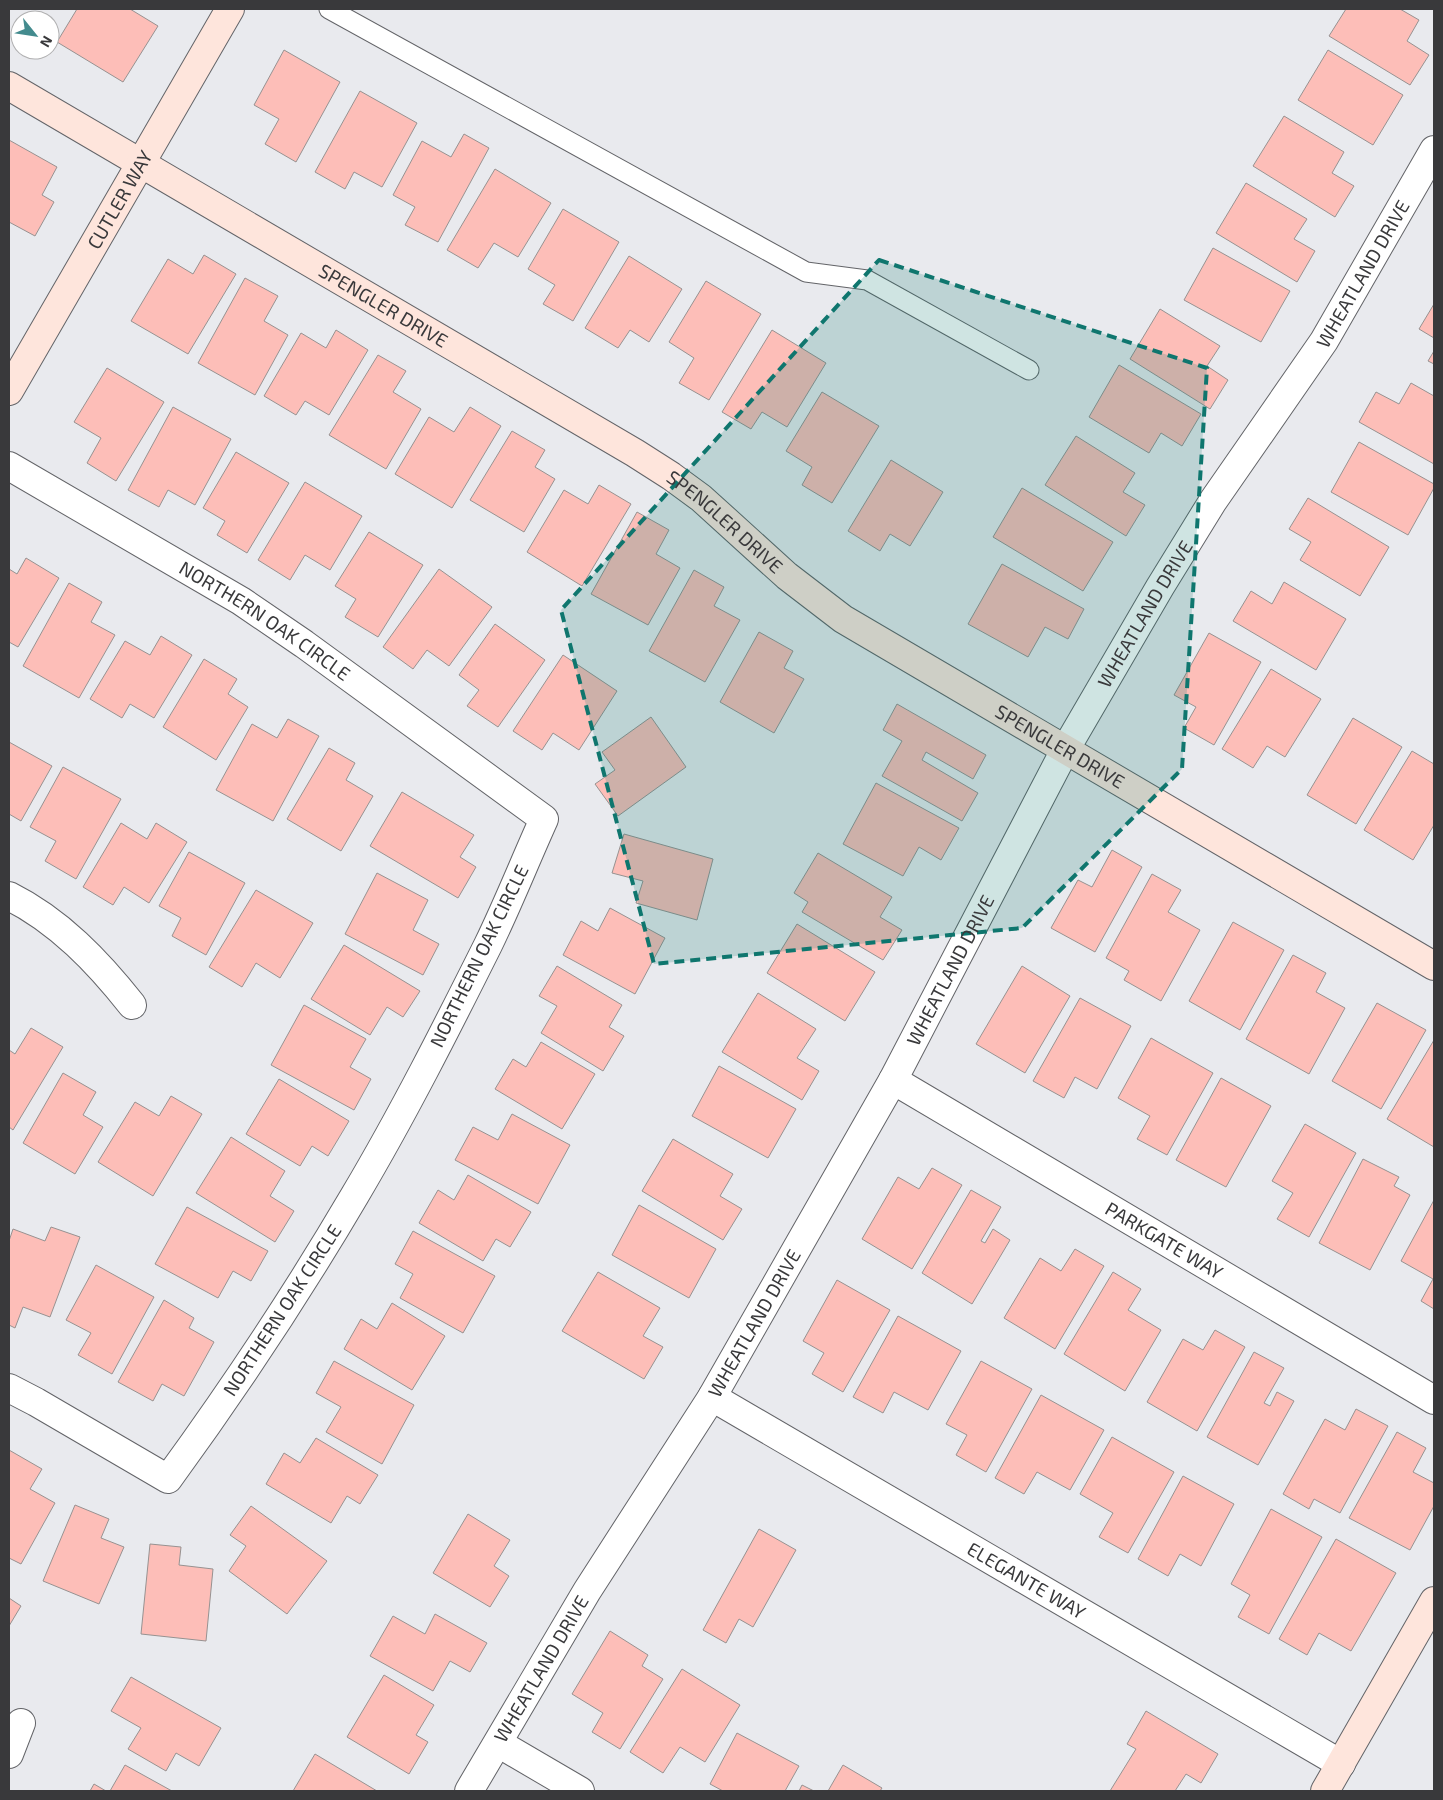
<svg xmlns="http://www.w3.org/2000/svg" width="1443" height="1800" viewBox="0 0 1443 1800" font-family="'Exo 2',sans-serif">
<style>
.building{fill:#fdbeb8;stroke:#979291}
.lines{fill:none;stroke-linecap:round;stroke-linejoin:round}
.lane-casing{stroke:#636468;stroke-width:21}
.street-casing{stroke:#636468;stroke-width:30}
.secondary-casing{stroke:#636468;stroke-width:30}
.lane{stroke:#fff;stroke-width:19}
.street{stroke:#fff;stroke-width:28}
.secondary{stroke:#fee5dc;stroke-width:28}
.marked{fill:#0f766e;fill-opacity:0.2;stroke:#0f766e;stroke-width:4;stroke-dasharray:10 6;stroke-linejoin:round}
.labels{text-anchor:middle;stroke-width:5;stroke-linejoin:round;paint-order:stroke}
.street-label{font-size:19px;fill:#39393b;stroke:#fff}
</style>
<rect width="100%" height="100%" fill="#e9eaee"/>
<path class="building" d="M77,9H130L158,26L123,82L57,42Z
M1346,9H1400L1419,20L1407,41L1429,55L1410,85L1329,36Z
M284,50L340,82L296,162L265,144L279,119L254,105Z
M1328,50L1403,95L1373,145L1298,100Z
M360,91L417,123L382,187L354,172L345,189L315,172Z
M1284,116L1344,152L1332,173L1354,186L1335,217L1253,166Z
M464,134L489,148L438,242L405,225L415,207L393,195L422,141L451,157Z
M9,140L57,167L42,195L54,202L35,236L9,222Z
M495,169L551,203L518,257L494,243L478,268L447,250Z
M1246,183L1307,219L1294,239L1315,251L1297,282L1216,233Z
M563,209L619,242L573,321L543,304L555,285L528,269Z
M1213,248L1290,291L1261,342L1184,300Z
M204,255L236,274L188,354L131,321L168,259L193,274Z
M629,256L682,289L649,342L630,330L618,348L585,328Z
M245,278L278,296L264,321L288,335L255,395L198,363Z
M706,281L761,314L709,400L679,383L694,358L669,342Z
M1434,304V338L1419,329Z
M1160,309L1220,346L1207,366L1228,380L1210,409L1130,359Z
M336,330L368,350L329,415L305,401L296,415L264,396L301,333L326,348Z
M772,330L826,363L787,427L762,412L751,429L722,412Z
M1434,351V364L1428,361Z
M378,355L406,371L393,392L421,409L386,469L329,435Z
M1119,365L1201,414L1182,446L1161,433L1149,453L1089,417Z
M107,368L164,402L116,481L87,463L101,438L74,422Z
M1411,383L1434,396V464L1359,422L1376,392L1399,404Z
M822,392L879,426L832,503L802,485L812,467L786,451Z
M173,407L231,439L195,505L168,490L159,507L128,490Z
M470,407L501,426L452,508L395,474L429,417L454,432Z
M512,431L545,450L535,467L555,479L524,532L470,500Z
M1076,436L1135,473L1123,492L1145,505L1126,536L1045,485Z
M1359,442L1434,484V488L1408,535L1331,492Z
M236,452L289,483L247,553L217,535L225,521L203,508Z
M891,460L943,492L910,546L890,534L880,551L848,531Z
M305,482L362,516L330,570L305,555L290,580L258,560Z
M599,485L631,504L582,586L527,552L564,490L588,504Z
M1022,488L1113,542L1083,591L993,537Z
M1308,498L1389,547L1360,596L1300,560L1311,542L1289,529Z
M637,512L669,530L656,554L680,568L648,625L591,594Z
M369,532L423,565L378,637L345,617L356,599L335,586Z
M26,558L59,578L18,647L9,642V569L17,574Z
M1002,564L1084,609L1068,639L1045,627L1028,657L968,624Z
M439,569L492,607L449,666L427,650L413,669L383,647Z
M694,570L724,587L714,606L740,620L705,682L649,651Z
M1284,582L1346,619L1316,670L1233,621L1251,591L1272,604Z
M69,583L102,602L91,622L115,635L79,698L23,666Z
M495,624L545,660L498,727L467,706L479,690L459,675Z
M759,632L793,651L784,668L804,679L774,733L720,702Z
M1209,633L1261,662L1214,745L1184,728L1196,707L1174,695Z
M161,636L192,655L154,718L130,704L122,718L90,699L125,641L150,655Z
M563,655L617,691L579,750L553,733L542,750L513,731Z
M204,659L237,679L228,694L248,707L216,760L163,727Z
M1271,669L1321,699L1285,757L1267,746L1253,768L1222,749Z
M897,704L986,755L973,779L926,752L922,760L978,793L962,821L882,776L902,741L883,730Z
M651,717L686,767L618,816L595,784L615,770L602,752Z
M1353,718L1402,747L1356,824L1307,795Z
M288,719L319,736L273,821L216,790L252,724L277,738Z
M9,742L52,766L21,821L9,814Z
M329,748L355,763L346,780L373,796L341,851L287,819Z
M1412,751L1434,764V825L1413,860L1364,830Z
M63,767L121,799L76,879L45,861L56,841L30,827Z
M876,783L959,828L941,860L919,847L903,876L843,844Z
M402,792L474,835L460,857L476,867L458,898L370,846Z
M121,823L147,839L156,823L187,842L149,903L124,887L113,905L83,887Z
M624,834L713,859L697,920L636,903L643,881L612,873Z
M1112,850L1142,867L1095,952L1051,928L1078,880L1092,887Z
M189,852L245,883L206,955L172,936L181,918L159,906Z
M818,853L892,897L880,917L902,930L883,960L802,912L808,902L794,893Z
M377,873L428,900L413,930L439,944L423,975L345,934Z
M1152,874L1181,890L1168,912L1200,930L1161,1001L1124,980L1129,971L1106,958Z
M256,890L313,923L280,978L256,963L242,987L209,967Z
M610,908L665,938L635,994L563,955L581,921L598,931Z
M1233,922L1284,950L1240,1030L1189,1001Z
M797,924L875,972L845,1021L767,973Z
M344,945L420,991L403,1017L387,1007L370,1035L311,999Z
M1293,955L1326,973L1316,992L1345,1008L1309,1074L1246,1039Z
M557,966L622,1005L609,1027L624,1036L603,1071L541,1033L557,1006L539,996Z
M1022,966L1070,996L1025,1073L976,1044Z
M758,993L816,1029L797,1058L819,1071L802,1100L722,1052Z
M1080,998L1131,1026L1097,1089L1075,1077L1064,1098L1033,1081Z
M1377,1003L1426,1030L1381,1109L1332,1081Z
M304,1005L366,1039L350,1067L371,1079L354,1110L271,1065Z
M31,1028L63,1047L13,1130L9,1127V1050L15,1054Z
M1151,1038L1213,1073L1167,1155L1137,1139L1150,1116L1118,1098Z
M1434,1040V1147L1387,1119Z
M541,1042L595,1074L562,1129L495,1089L513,1059L526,1067Z
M719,1066L796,1109L768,1158L692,1116Z
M63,1073L96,1092L83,1115L103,1127L75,1174L23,1143Z
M1221,1078L1271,1106L1226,1187L1176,1160Z
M279,1079L349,1121L328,1156L312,1146L300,1166L246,1134Z
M171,1096L202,1114L153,1196L98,1162L135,1102L159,1116Z
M512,1114L570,1145L538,1204L455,1160L473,1127L498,1140Z
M1305,1124L1356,1153L1309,1237L1277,1219L1293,1193L1272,1181Z
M231,1137L285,1171L270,1196L294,1211L275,1242L196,1193Z
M673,1139L733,1174L720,1196L742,1209L723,1240L642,1191Z
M1363,1159L1399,1177L1394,1186L1410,1195L1370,1270L1319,1243Z
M932,1168L962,1185L912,1269L862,1239L898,1177L919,1189Z
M468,1175L531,1212L510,1247L496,1239L483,1261L419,1223L438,1190L454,1200Z
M971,1190L1001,1207L981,1241L985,1243L993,1229L1010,1240L972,1304L922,1273Z
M1434,1200V1309L1421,1301L1433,1279L1401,1261Z
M639,1205L716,1249L689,1298L612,1255Z
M187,1207L268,1251L251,1281L233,1271L218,1298L155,1264Z
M51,1227L80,1237L50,1317L23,1307L15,1328L9,1325V1241L13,1229L45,1241Z
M413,1231L495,1276L463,1333L400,1298L413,1274L395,1264Z
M1075,1249L1104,1266L1055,1349L1004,1318L1040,1258L1061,1271Z
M96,1265L154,1297L112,1374L78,1355L91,1333L66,1320Z
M598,1272L660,1308L643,1336L663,1347L644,1379L562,1331Z
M1113,1272L1141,1289L1128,1310L1161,1330L1125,1391L1064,1354Z
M837,1280L890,1310L843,1392L812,1374L824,1353L803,1341Z
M164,1300L194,1318L189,1328L214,1342L184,1396L162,1384L153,1401L118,1382Z
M392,1303L445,1336L412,1390L344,1349L361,1319L377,1329Z
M898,1316L961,1351L928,1410L894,1392L883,1413L853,1397Z
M1215,1330L1245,1347L1197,1431L1147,1402L1183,1339L1203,1350Z
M1254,1352L1284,1368L1264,1403L1270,1406L1277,1392L1294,1401L1258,1465L1207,1437Z
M334,1361L414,1405L382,1464L326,1432L341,1407L316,1393Z
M981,1361L1032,1389L986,1472L956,1455L967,1435L946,1424Z
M1041,1395L1104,1430L1070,1490L1037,1472L1024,1494L995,1478Z
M1356,1409L1388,1426L1340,1513L1314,1499L1309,1509L1283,1494L1325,1419L1345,1430Z
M1397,1432L1426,1448L1413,1472L1434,1483V1506L1410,1550L1349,1518Z
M1112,1437L1174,1472L1128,1553L1099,1537L1113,1513L1080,1494Z
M316,1438L378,1475L360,1504L347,1496L331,1523L266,1484L284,1453L300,1463Z
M9,1450L42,1469L30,1489L55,1503L21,1564L9,1558Z
M1183,1476L1234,1504L1201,1566L1180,1554L1168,1576L1138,1559Z
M75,1505L109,1519L101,1538L124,1547L99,1604L43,1581Z
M251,1506L327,1561L287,1614L229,1571L246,1546L230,1535Z
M1271,1509L1322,1537L1269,1634L1238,1617L1250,1595L1231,1584Z
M468,1514L510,1540L494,1566L509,1576L490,1607L433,1573Z
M759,1529L796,1550L753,1627L739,1619L726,1643L703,1630Z
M1336,1539L1396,1573L1351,1651L1319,1633L1307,1655L1279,1639Z
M150,1544L181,1547L179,1565L213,1569L206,1641L141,1634Z
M9,1598L21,1606L9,1626Z
M435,1614L487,1643L470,1672L450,1661L433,1691L370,1656L393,1616L425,1634Z
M610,1631L648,1655L642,1666L663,1679L620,1749L592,1732L603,1713L572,1694Z
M682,1669L740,1705L705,1762L680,1747L663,1773L630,1752Z
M384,1675L434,1705L416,1735L428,1742L409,1774L347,1737Z
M131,1677L221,1728L199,1766L176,1753L166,1771L128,1749L141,1728L111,1711Z
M1146,1711L1218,1754L1201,1783L1186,1774L1175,1791H1110L1136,1749L1127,1744Z
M737,1733L799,1766L785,1791H723L710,1784Z
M315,1754L377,1791H293Z
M125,1765L172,1791H110Z
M843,1765L882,1788L880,1791H828Z
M94,1784L106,1791H90Z
M802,1785L814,1791H799Z"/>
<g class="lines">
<g class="lane-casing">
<path id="lane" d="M329,9L806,272L867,280L1029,370"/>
</g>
<g class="street-casing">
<g id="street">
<path id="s1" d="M9,466L241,601L304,644L544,819C525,861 508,904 488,945C446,1029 403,1114 355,1195C298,1292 235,1387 168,1479L36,1402L9,1388"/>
<path d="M9,896C59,921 98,962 132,1005"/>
<path id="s2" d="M893,1080L1434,1400"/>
<path id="s3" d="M712,1397L1341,1764"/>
<path d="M498,1743L580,1791"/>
<path d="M9,1754L21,1723"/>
<path id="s4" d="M469,1791L587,1591L712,1397L893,1080L1065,750L1160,587L1213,501L1324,341L1434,150"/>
</g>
</g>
<g class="secondary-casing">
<g id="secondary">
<path id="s5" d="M9,86L635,453L671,476L701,498L787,576L843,619L1434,966"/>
<path id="s6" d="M9,391L230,9"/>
<path d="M1325,1791L1434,1601"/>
</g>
</g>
<use href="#lane" class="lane"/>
<use href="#street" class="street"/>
<use href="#secondary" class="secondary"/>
</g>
<path class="marked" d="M879,260L1207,368L1182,769L1022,928L654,964L561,610Z"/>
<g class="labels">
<g class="street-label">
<text dy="7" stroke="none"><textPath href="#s6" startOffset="221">CUTLER WAY</textPath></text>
<text dy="7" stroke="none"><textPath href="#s4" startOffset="1762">WHEATLAND DRIVE</textPath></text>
<text dy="7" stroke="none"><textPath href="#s5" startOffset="434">SPENGLER DRIVE</textPath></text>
<text dy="7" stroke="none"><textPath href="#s5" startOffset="839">SPENGLER DRIVE</textPath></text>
<text dy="7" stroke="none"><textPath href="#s4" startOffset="1358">WHEATLAND DRIVE</textPath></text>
<text dy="7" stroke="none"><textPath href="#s1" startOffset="299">NORTHERN OAK CIRCLE</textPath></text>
<text dy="7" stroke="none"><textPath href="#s5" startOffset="1244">SPENGLER DRIVE</textPath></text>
<text transform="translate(479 956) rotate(-64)" y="7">NORTHERN OAK CIRCLE</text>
<text dy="7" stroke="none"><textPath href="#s4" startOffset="952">WHEATLAND DRIVE</textPath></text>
<text dy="7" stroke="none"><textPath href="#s2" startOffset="315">PARKGATE WAY</textPath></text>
<text transform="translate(282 1310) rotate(-57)" y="7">NORTHERN OAK CIRCLE</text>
<text dy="7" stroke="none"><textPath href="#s4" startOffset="548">WHEATLAND DRIVE</textPath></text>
<text dy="7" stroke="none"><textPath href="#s3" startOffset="364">ELEGANTE WAY</textPath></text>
<text dy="7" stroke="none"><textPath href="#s4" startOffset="142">WHEATLAND DRIVE</textPath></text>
</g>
</g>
<rect width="1443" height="1800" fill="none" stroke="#39393b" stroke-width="20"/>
<g transform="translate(35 35) rotate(120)"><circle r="24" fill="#ffffff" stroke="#b0b0b1"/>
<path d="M0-4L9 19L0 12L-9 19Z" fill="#438b8e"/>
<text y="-8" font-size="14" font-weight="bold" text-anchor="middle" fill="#39393b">N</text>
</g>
</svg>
